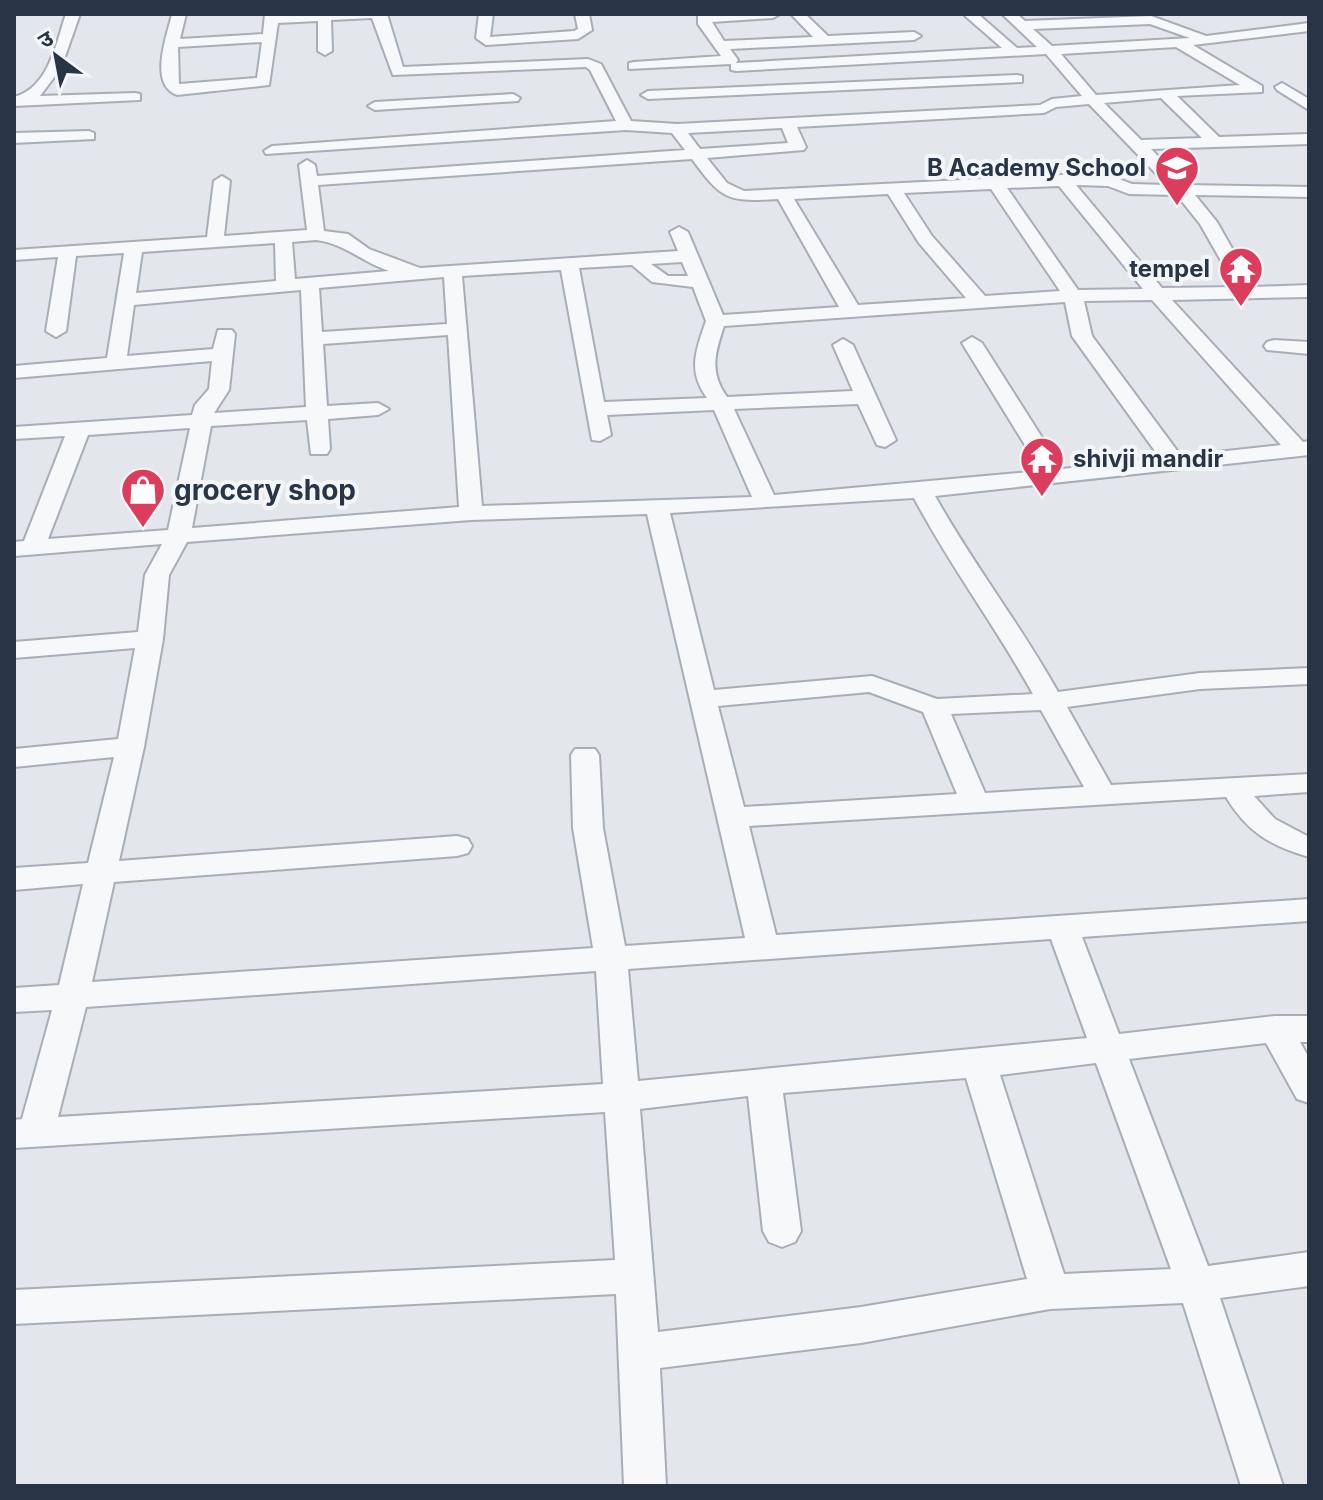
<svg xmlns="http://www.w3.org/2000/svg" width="1323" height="1500" viewBox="0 0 1323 1500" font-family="Inter,'Noto Sans Devanagari',sans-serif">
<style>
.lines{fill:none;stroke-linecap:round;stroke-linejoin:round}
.minor-casing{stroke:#a7aeb7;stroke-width:4}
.minor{fill:#f6f8fa;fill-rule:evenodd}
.labels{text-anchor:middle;stroke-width:8;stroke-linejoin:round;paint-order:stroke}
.far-poi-label{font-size:24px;font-weight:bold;fill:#283547;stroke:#f3f6f9;text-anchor:end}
.poi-label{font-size:28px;font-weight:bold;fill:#283547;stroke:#f3f6f9;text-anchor:start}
</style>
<rect width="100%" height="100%" fill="#e3e7ec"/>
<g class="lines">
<g class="minor-casing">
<path id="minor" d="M66,14H80L61,68L40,96L135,93L140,94V100L14,106V97C49,88 56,43 66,14Z
M172,14H186L180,39L263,34L265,14H387L403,67L588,59L601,64L631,121L677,124L1040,105L1052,99L1082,96L1046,54L736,71L731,70V64L629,69V63L634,62L721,56L698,24V14H780L773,18L712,22L724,41L813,37L791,14H805L828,36L914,32L921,36L914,40L730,49L738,60L736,63L1002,48L963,14H978L1017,48L1037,47L1002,14H1017L1025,21L1151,16L1206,36L1309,23V31L1193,45L1262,86V92L1177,96L1219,137L1309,134V144L1151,149L1186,185L1309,187V197L1195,195L1217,222L1254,287L1309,285V297L1172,300L1303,442L1309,441V455L935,496C973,564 1020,624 1058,692L1200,673L1309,668V684L1200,689L1067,707L1111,785L1309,774V792L1254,796L1275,819L1309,837V857C1271,846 1247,832 1226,797L749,826L776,935L1309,899V921L1082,937L1119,1034L1275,1016H1309V1042H1300L1309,1058V1103L1297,1099L1266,1043L1129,1059L1208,1266L1309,1252V1286L1220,1298L1283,1486H1241L1183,1303L1050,1309L861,1343L660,1368L666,1486H624L616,1294L14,1324V1290L615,1260L605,1112L14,1148V1120L22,1119L52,1010L14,1012V988L59,985L83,884L14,890V868L88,863L114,757L14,767V749L118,739L135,648L14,658V642L138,632L145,575L162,544L14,556V542L24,541L65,436L14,439V427L192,415L195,405L209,389L212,361L14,378V366L107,358L124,253L76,256L66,331L56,337L46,331L58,257L14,260V250L207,237L214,181L222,176L230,181L224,236L307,230L299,165L307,160L315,165L317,176L685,150L672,133L626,130L266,154L264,151L272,146L616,121L590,70L586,67L393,75L372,18L331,20L332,51L325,55L318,51V21L278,23L269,85L177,95C148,84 167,36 172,14ZM1150,24L1190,38L1052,46L1033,29ZM262,42L257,78L179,84L178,47ZM1176,47L1240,85L1096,95L1061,54ZM1161,98L1202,138L1141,140L1104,103ZM1089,104L1167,185L1132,184L1111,176L1063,175L744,191L727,183L707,158L804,150L806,147L797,127L1044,113L1056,107ZM782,128L788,143L700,149L688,133ZM692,159C722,200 727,202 778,199L839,307L723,315L688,232L679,227L670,232L678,251L420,268L369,249L348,234L324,231L318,185ZM1076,185L1108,186L1129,194L1177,195L1200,224L1236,287L1162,288ZM1059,186L1143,289L1078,290L1007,188ZM991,189L1060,291L985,296L932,236L904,193ZM888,194L919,243L966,298L858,305L794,199ZM316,240C344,243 362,262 389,271L295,279L292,242ZM275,243L276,281L136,293L142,252ZM682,262L688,276H668L651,264ZM632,265L652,282L693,287L706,321C696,350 687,371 707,398L604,402L579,268ZM561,270L592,440L600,441L611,435L607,415L714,410L752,497L482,506L462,276ZM444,277L447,324L322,332L319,288ZM301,290L306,407L214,413L229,390L235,334L232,330H218L213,349L127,356L134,305ZM1152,300L1281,445L1181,456L1092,336L1084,301ZM1065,302L1072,336L1160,458L1062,469L982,343L972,337L962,343L1041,471L774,495L734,409L858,404L877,445L885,447L896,440L853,345L843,339L833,345L853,391L727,397C709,372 715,353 724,326ZM448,335L459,507L192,528L211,426L307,420L311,454H327L330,449L328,419L378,415L389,409L378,403L327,406L323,344ZM190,428L168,530L48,539L88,435ZM914,498C950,566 996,627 1033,694L937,699L872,676L714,690L670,513ZM647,514L745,938L625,946L603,828L599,755L595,749H575L571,755L573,828L593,948L92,982L114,882L457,856L468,853L472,846L468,839L457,836L119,861L144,747L163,639L169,575L187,542L471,520ZM869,692L923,712L957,794L744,807L718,706ZM1041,710L1084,787L985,793L951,714ZM1051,939L1087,1038L638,1081L628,969ZM596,971L603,1084L58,1117L86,1007ZM1096,1063L1171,1269L1064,1274L1000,1075ZM966,1078L1027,1279L861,1307L658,1332L640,1109L748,1096L763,1231L769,1242L782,1247L795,1242L801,1231L783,1093Z
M479,14H493L490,37L574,31L578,29L575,14H589L592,30L578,39L486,45L476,38Z
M1017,75L1022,76V82L648,99L641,95L648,91Z
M1282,83L1309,99V110L1277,90L1275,87Z
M513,94L520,98L518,101L375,110L368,106L375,102Z
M89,131L94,133V139L14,143V133Z
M1274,340L1309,342V354L1267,350L1264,346L1267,342Z"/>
</g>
<use href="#minor" class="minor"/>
</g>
<defs>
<g id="school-pin" transform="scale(2.3)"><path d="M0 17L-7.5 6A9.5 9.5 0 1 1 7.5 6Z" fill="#dc3d5d" stroke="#f3f6f9"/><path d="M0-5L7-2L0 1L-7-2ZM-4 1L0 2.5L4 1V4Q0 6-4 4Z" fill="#fff"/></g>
<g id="temple-pin" transform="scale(2.3)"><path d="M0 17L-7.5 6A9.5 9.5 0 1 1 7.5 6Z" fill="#dc3d5d" stroke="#f3f6f9"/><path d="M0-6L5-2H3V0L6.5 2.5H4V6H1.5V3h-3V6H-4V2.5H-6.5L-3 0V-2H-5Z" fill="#fff"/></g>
<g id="shop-pin" transform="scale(2.3)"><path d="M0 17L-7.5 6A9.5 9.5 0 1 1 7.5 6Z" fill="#dc3d5d" stroke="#f3f6f9"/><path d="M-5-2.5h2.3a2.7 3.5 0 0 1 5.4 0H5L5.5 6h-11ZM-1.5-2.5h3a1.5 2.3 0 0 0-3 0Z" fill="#fff"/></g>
</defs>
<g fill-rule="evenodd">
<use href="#school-pin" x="1177" y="168"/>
<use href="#temple-pin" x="1241" y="269"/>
<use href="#temple-pin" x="1042" y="459"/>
<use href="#shop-pin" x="143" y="490"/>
</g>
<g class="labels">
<g class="far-poi-label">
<text x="1146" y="176">B Academy School</text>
<text x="1210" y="277">tempel</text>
<text x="1073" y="467" text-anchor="start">shivji mandir</text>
</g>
<g class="poi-label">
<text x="174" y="500">grocery shop</text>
</g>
</g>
<rect width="1323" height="1500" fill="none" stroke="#283547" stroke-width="32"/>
<g transform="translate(56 56) rotate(328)" stroke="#f3f6f9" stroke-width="6" paint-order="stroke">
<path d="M0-6L14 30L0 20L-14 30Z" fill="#283547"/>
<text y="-12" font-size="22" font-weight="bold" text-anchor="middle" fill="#283547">उ</text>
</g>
</svg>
